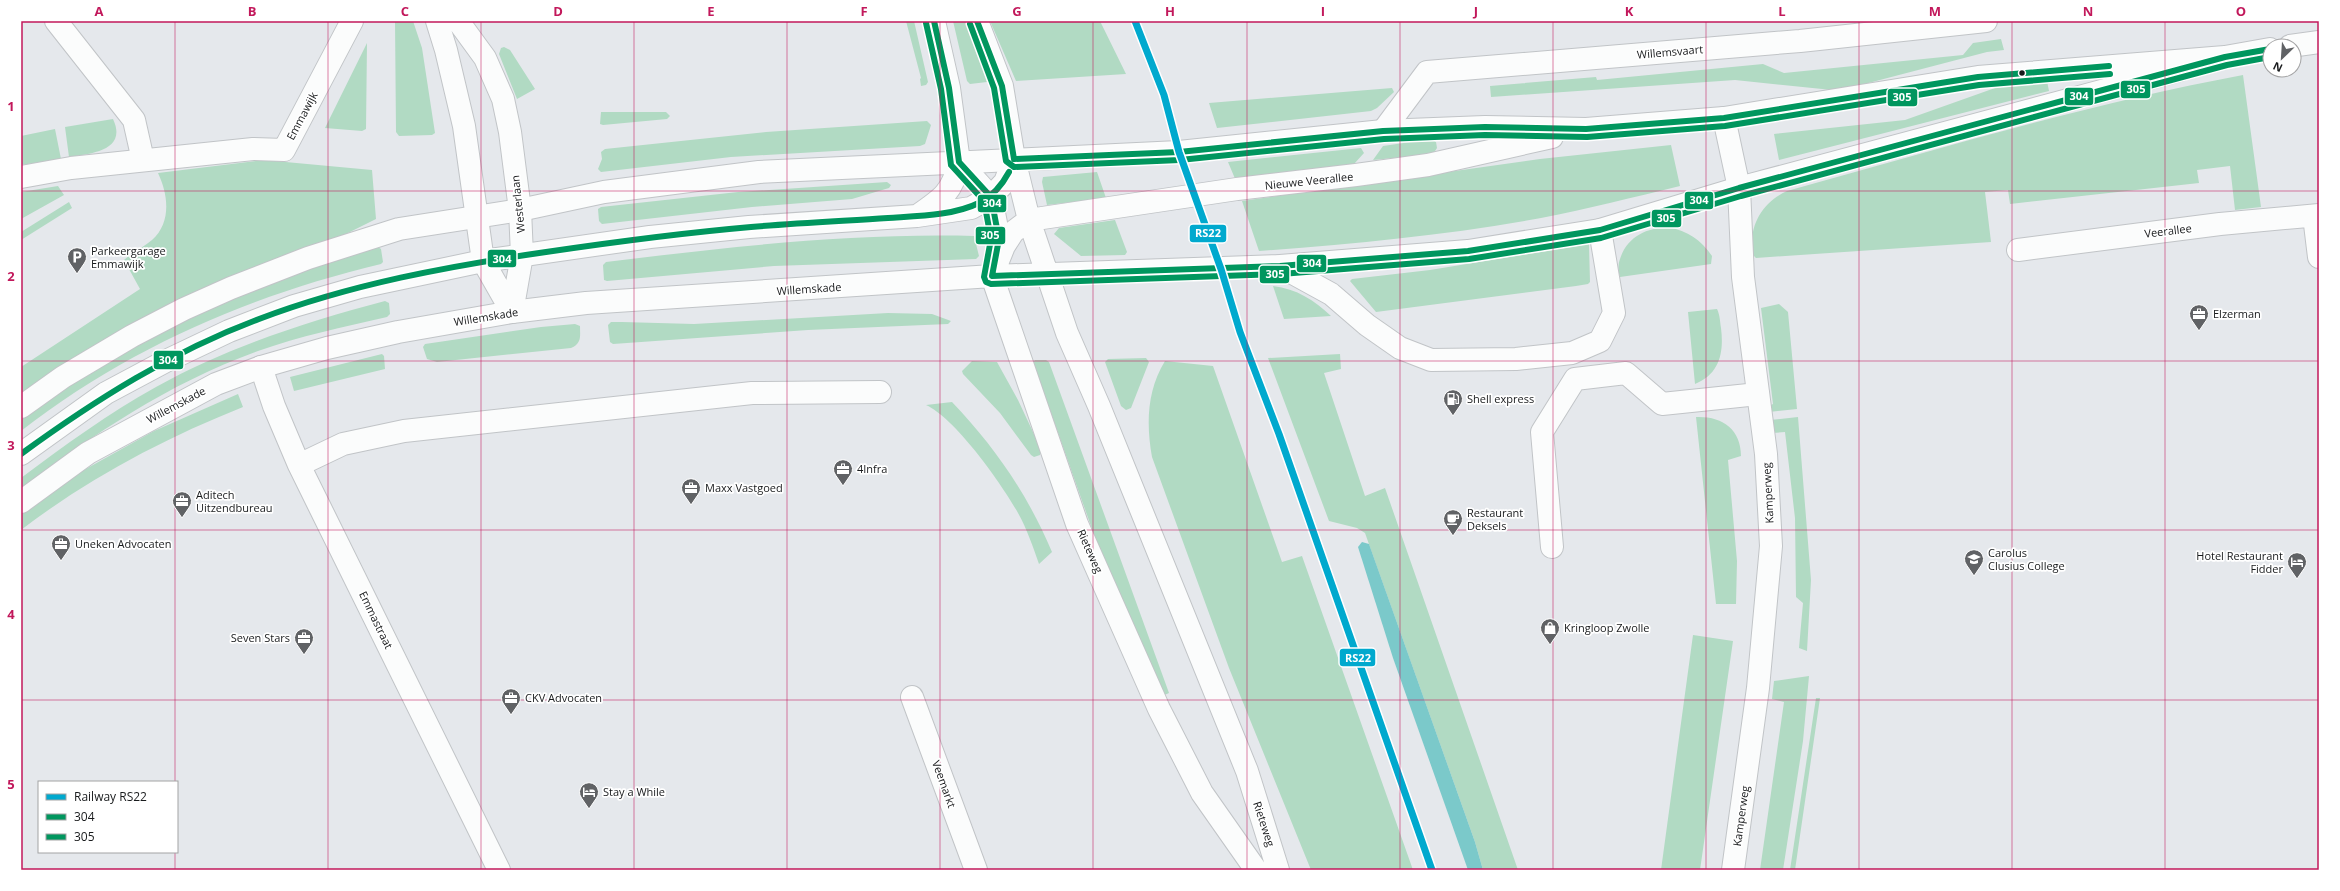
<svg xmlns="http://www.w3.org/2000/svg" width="2340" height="891" viewBox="0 0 2340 891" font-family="'Open Sans',sans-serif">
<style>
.green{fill:#b1dac3}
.water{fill:#7bc9ca}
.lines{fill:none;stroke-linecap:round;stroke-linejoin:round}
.service-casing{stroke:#c1c4c7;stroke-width:24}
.minor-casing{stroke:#c1c4c7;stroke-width:24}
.tertiary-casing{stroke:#c1c4c7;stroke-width:24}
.secondary-casing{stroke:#c1c4c7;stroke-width:24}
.service{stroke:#fbfcfc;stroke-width:22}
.minor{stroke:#fbfcfc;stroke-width:22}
.tertiary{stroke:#fbfcfc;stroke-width:22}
.secondary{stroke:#fbfcfc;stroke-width:22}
.bus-1-casing{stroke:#fff;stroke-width:9}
.bus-2-casing{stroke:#fff;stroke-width:9}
.bus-1{stroke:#00965e;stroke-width:6}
.bus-2{stroke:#00965e;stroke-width:6}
.rail-1-casing{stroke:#fff;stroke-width:10}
.rail-1{stroke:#00a9ce;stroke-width:7}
.grid{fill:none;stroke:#c2185b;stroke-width:1;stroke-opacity:0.55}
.bus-dot{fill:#181a1c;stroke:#fff;stroke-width:1.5}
.labels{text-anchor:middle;stroke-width:3.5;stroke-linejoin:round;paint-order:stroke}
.street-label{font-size:11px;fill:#181a1c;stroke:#fff}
.poi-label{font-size:11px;fill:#181a1c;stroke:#fff;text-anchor:start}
.line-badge{stroke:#fff;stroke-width:1.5}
.badge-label{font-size:11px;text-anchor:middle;font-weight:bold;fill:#fff}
.neatline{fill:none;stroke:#c2185b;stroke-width:1.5}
.grid-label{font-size:13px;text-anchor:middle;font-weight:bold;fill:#c2185b}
</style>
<rect width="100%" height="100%" fill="#e5e8ec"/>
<path class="green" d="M395,21H413L422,48L435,133L432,135L399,136L396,132Z
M906,21H914L928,82L926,85L921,86L920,79L921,78Z
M953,21H969L987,82L970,84L967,81Z
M990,21H1100L1126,74L1016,81Z
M2001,39L2004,50L1987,52L1853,87L1832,90L1735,80L1491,97L1490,86L1596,77L1597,80L1763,64L1784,73L1963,55L1973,43Z
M367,43L366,129L362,131L325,128Z
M504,47L510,50L535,89L517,99L499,54L501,48Z
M2243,75L2261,207L2235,210L2230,166L2197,170L2199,183L2010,204L2008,190L1985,192L1991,242L1756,258L1753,255C1748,227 1761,203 1787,191C1938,149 2088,104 2243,75Z
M2047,81L2049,91L1779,160L1774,134L1905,120L1995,88Z
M1392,88L1394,92L1377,108L1371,111L1217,128L1209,103Z
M601,112H666L670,116L667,119L603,125L600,124Z
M113,119C128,151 90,154 69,157L65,127Z
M927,121L931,125L925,144L920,146L731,157L601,172L598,169L602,159L601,152L605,149L766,132Z
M55,129L61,159L21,165V136Z
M1431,139L1436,142L1437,148L1433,154L1373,160L1383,146Z
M1671,145L1680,186C1634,197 1588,209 1541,218C1448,235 1353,244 1259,251L1242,201L1540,159Z
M1361,148L1364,153L1354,164L1236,181L1228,162Z
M264,160L372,170L376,219L21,396V367L140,289L124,260C133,252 144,247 152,240C172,222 168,194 158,173Z
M1097,172L1106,198L1047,205L1042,182L1043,177Z
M887,182L891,185L889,188L852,199L752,207L602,224L599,221L598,209L601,207L738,192Z
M58,186L64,195L21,219V192Z
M69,202L72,208L21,240V232Z
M1115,220L1127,252L1125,255L1081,256L1054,234L1059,228Z
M1668,227C1688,231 1701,240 1712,256L1711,264L1620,277C1618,271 1618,264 1620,259C1627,237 1646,228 1668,227Z
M974,236L979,256L976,259L774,266L607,281L604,280L603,265L606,262C727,247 851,233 974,236Z
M1589,244L1590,282L1588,284L1576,286L1376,312L1350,281L1352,279L1430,270Z
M378,247L381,249L383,262L381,264C251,295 128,348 21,431V418C129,340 250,284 378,247Z
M1273,286C1297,289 1314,300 1331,316L1284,319Z
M385,301L389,303L390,314L387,317C343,327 300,336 258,351C170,383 94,433 21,490V478C65,445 109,413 156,387C228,347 306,322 385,301Z
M1779,304L1788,312L1797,409L1769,412V406L1773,404L1761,308Z
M1717,309C1720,315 1720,322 1721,328C1724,352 1720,374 1695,384L1688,312Z
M888,313L932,314L951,321L948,324L808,330L613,344L610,342L608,325L611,322H622L694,324Z
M575,324L580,326C580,336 582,343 571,348L437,362L427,359L423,347L425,344L541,327Z
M382,354L384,356L385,369L294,391L290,377Z
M1340,354L1341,369L1324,373L1365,496L1385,488L1518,870H1483L1475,842L1365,533L1357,528L1329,521L1268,358Z
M1146,358L1149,362L1131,408L1126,410L1121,406L1105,362L1108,359Z
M1035,360H1046L1049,362L1169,693L1160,697L1104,563L1033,362Z
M972,361L997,362L1018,400L1041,449L1040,455L1034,457L1031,455L1000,413L963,374L962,371Z
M1165,361L1213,366L1282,562L1302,556L1413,870H1311L1229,668L1152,457C1146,424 1147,390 1165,361Z
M238,394L243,407C163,439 89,478 21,530V514L75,475L154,431Z
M952,402C995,447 1028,495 1052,552L1039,564C1033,547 1027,529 1018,513C1002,484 955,418 926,405Z
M1696,417C1722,416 1741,429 1741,456L1728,460L1737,561L1736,604H1716Z
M1798,417L1811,580L1807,651L1799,648L1803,603L1796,597L1795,518L1785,432L1772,433L1770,420Z
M1693,635L1733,641L1700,870H1661Z
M1809,676L1803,741L1783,870H1760L1784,702L1772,699L1774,681Z
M1816,698H1820L1795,870H1790Z"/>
<path class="water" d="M1362,542L1369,544L1475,842L1483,870H1468L1393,658L1358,547Z"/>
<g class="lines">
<g class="service-casing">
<path id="service" d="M56,21L134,120L143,160
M934,21L949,88L959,162L991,197L999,239L994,264
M917,216C942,199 953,192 959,162
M1280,266L1331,294L1367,325L1400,348L1431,360L1516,359L1572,353L1600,341L1614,313L1600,230
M21,454L106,393L166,361L229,331L294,306L360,287L483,261L650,237L749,227L917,216L971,208L991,197L1005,182L1014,159L1002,86L977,21
M1552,547L1542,432L1575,379L1626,373L1662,404L1758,394"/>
</g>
<g class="minor-casing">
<path id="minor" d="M1724,118L1739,188L1743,277L1766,454L1771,546L1758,688L1733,870
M1383,131L1427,72L1800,41L1986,21
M21,177L71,168L253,149L284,150L352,21
M2314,216L2319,257
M2018,250L2220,224L2319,215
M261,367L274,406L299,465L499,870
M299,465L343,444L404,431L752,393L880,392
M912,697L976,870"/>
</g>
<g class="tertiary-casing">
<path id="tertiary" d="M437,21L446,50L464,126L483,261L512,312
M458,21L485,58L503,99L510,132L520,210L522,255L512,312"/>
</g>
<g class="secondary-casing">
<path id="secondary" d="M2290,46L2319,42
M1014,159L1029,220L1067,333L1099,406L1247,771L1278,870
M1029,220L1013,232L1004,246L992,276L1077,524L1159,709L1202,793L1256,870
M1029,220L1237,189L1356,175L1428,165L1552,137
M21,407L63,377L132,336L184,309L231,288L308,258L399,229L520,210L604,192L759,172L1179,152L1383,131L1485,127L1586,129L1724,118L1978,77L2225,57L2270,49
M21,502L88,453L216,384L261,367L327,348L398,332L512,312L586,303L992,276L1280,266L1468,251L1600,230L1739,188L2180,70"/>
</g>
<use href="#service" class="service"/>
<use href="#minor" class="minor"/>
<use href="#tertiary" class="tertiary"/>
<use href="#secondary" class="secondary"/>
<g class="bus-1-casing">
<path id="bus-1" d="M934,21L949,88L959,162L991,197L999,239L992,276L1280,266L1468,251L1600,230L1739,188L2225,57L2270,49
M977,21L1002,86L1014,159
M1014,159L1179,152L1383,131L1485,127L1586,129L1724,118L1978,77L2109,66
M21,454C95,400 173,351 259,319C351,284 449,266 546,252C614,242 682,233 751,227C796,223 842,221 888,218C918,216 953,216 981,202C994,195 1002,185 1009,172"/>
</g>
<g class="bus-2-casing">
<path id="bus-2" d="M926,23L941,89L951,165L984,201L991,239L984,277L986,282L991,284L1281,274L1469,259L1601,238L1741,196L2227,65L2270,57
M970,24L994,88L1006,161L1014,167L1180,160L1384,139L1485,135L1587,137L1725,126L1979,85L2110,74"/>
</g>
<use href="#bus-1" class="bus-1"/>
<use href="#bus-2" class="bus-2"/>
<g class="rail-1-casing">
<path id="rail-1" d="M1135,21L1164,95L1179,152L1221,269L1240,332L1279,434L1432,870"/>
</g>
<use href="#rail-1" class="rail-1"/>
</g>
<path class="grid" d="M175,21V782M328,21V870M481,21V870M634,21V870M787,21V870M940,21V870M1093,21V870M1247,21V870M1400,21V870M1553,21V870M1706,21V870M1859,21V870M2012,21V870M2165,21V870M21,191H2319M21,361H2319M21,530H2319M21,700H2319M175,852V870"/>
<defs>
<g id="parking-pin" transform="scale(1)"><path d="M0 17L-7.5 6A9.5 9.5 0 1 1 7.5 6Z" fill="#606265" stroke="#fff"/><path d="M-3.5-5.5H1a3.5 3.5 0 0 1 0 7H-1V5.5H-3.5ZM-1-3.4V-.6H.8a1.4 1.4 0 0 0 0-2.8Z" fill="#fff"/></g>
<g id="office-pin" transform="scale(1)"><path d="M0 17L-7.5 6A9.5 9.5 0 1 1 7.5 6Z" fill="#606265" stroke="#fff"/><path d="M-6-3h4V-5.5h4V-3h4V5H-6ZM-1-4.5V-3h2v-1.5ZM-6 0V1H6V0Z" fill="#fff"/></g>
<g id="fuel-pin" transform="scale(1)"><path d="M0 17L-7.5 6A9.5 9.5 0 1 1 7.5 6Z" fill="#606265" stroke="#fff"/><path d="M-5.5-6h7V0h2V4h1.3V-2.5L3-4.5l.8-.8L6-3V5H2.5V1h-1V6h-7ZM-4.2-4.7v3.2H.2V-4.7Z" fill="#fff"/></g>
<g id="cafe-pin" transform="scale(1)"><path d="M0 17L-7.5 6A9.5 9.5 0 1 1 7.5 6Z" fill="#606265" stroke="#fff"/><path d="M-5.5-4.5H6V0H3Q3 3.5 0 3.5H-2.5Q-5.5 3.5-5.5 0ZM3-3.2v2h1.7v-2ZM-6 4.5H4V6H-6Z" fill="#fff"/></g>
<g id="school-pin" transform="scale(1)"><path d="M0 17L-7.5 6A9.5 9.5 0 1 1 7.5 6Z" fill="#606265" stroke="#fff"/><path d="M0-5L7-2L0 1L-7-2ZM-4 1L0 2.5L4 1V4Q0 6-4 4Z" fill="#fff"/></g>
<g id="hotel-pin" transform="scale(1)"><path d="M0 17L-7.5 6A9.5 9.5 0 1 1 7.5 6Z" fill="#606265" stroke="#fff"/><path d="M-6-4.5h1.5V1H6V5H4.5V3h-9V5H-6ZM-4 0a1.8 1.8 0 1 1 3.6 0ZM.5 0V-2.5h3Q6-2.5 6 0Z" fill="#fff"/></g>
<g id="shop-pin" transform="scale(1)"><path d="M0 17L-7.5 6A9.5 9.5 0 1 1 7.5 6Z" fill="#606265" stroke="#fff"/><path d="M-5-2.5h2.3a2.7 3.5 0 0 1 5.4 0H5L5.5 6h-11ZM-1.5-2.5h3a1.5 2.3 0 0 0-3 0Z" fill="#fff"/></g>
</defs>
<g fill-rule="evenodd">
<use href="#parking-pin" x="77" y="257"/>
<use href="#office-pin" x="2199" y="314"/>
<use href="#fuel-pin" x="1453" y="399"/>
<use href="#office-pin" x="843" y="469"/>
<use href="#office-pin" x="691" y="488"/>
<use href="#office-pin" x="182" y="501"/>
<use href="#cafe-pin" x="1453" y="519"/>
<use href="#office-pin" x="61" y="544"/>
<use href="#school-pin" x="1974" y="559"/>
<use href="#hotel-pin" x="2297" y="562"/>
<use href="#shop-pin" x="1550" y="628"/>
<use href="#office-pin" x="304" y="638"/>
<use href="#office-pin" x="511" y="698"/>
<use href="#hotel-pin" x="589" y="792"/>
</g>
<circle class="bus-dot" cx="2022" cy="73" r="3.5"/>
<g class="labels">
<g class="street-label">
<text transform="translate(1670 52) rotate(-5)" y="4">Willemsvaart</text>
<text transform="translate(302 116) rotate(-62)" y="4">Emmawijk</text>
<text transform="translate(1309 181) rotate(-6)" y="4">Nieuwe Veerallee</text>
<text transform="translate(518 204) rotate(-96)" y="4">Westerlaan</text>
<text transform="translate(2168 231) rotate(-7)" y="4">Veerallee</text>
<text transform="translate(809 289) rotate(-4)" y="4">Willemskade</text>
<text transform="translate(486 317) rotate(-9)" y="4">Willemskade</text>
<text transform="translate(176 405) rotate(-28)" y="4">Willemskade</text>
<text transform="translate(1768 493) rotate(-93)" y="4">Kamperweg</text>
<text transform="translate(1090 551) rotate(66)" y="4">Rieteweg</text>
<text transform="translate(376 620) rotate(64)" y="4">Emmastraat</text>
<text transform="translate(944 784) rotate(70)" y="4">Veemarkt</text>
<text transform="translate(1741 816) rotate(-82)" y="4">Kamperweg</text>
<text transform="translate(1264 824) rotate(72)" y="4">Rieteweg</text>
</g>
<g class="poi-label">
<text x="91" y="255">Parkeergarage<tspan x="91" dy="13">Emmawijk</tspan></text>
<text x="2213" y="318">Elzerman</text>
<text x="1467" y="403">Shell express</text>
<text x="857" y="473">4Infra</text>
<text x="705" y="492">Maxx Vastgoed</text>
<text x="196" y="499">Aditech<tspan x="196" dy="13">Uitzendbureau</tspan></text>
<text x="1467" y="517">Restaurant<tspan x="1467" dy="13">Deksels</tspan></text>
<text x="75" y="548">Uneken Advocaten</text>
<text x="1988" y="557">Carolus<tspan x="1988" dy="13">Clusius College</tspan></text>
<text x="2283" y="560" text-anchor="end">Hotel Restaurant<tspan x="2283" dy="13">Fidder</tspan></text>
<text x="1564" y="632">Kringloop Zwolle</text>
<text x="290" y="642" text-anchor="end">Seven Stars</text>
<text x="525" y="702">CKV Advocaten</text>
<text x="603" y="796">Stay a While</text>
</g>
</g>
<g class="line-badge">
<rect x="2120" y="80" width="31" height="19" rx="4" fill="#00965e"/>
<rect x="2064" y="87" width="30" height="19" rx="4" fill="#00965e"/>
<rect x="1887" y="88" width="31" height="19" rx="4" fill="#00965e"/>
<rect x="1684" y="191" width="30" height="19" rx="4" fill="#00965e"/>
<rect x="977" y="194" width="30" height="19" rx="4" fill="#00965e"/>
<rect x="1651" y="209" width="31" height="19" rx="4" fill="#00965e"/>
<rect x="1189" y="224" width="38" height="19" rx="4" fill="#00a9ce"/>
<rect x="975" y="226" width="31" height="19" rx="4" fill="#00965e"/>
<rect x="487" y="249" width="30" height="19" rx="4" fill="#00965e"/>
<rect x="1296" y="254" width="31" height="19" rx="4" fill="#00965e"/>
<rect x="1259" y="265" width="31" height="19" rx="4" fill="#00965e"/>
<rect x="153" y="350" width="31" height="20" rx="4" fill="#00965e"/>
<rect x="1339" y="648" width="37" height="19" rx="4" fill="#00a9ce"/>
</g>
<g class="badge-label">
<text x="2136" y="93">305</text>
<text x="2079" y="100">304</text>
<text x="1902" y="101">305</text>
<text x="1699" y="204">304</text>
<text x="992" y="207">304</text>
<text x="1666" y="222">305</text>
<text x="1208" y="237">RS22</text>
<text x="990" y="239">305</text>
<text x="502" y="263">304</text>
<text x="1312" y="267">304</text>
<text x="1275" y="278">305</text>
<text x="168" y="364">304</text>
<text x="1358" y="662">RS22</text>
</g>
<rect width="2340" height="891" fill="none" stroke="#ffffff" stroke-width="44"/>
<rect x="38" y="781" width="140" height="72" fill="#ffffff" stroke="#a3a3a4"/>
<rect x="46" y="794" width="20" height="6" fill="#00a9ce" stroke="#a3a3a4"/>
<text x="74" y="801" font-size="12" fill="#181a1c">Railway RS22</text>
<rect x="46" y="814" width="20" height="6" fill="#00965e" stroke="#a3a3a4"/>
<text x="74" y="821" font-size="12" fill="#181a1c">304</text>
<rect x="46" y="834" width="20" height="6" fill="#00965e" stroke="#a3a3a4"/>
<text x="74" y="841" font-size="12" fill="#181a1c">305</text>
<g transform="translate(2282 58) rotate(205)"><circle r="19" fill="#ffffff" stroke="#a3a3a4"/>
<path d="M0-3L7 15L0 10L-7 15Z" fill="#606265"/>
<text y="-6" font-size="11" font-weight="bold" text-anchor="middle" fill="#181a1c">N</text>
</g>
<rect x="22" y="22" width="2296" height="847" class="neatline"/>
<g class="grid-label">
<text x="99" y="16">A</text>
<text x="252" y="16">B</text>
<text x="405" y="16">C</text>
<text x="558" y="16">D</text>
<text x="711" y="16">E</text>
<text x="864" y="16">F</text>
<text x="1017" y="16">G</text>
<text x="1170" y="16">H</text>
<text x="1323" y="16">I</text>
<text x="1476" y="16">J</text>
<text x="1629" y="16">K</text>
<text x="1782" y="16">L</text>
<text x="1935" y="16">M</text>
<text x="2088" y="16">N</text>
<text x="2241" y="16">O</text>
<text x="11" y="111">1</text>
<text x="11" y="281">2</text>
<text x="11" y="450">3</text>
<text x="11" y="619">4</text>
<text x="11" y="789">5</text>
</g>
</svg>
